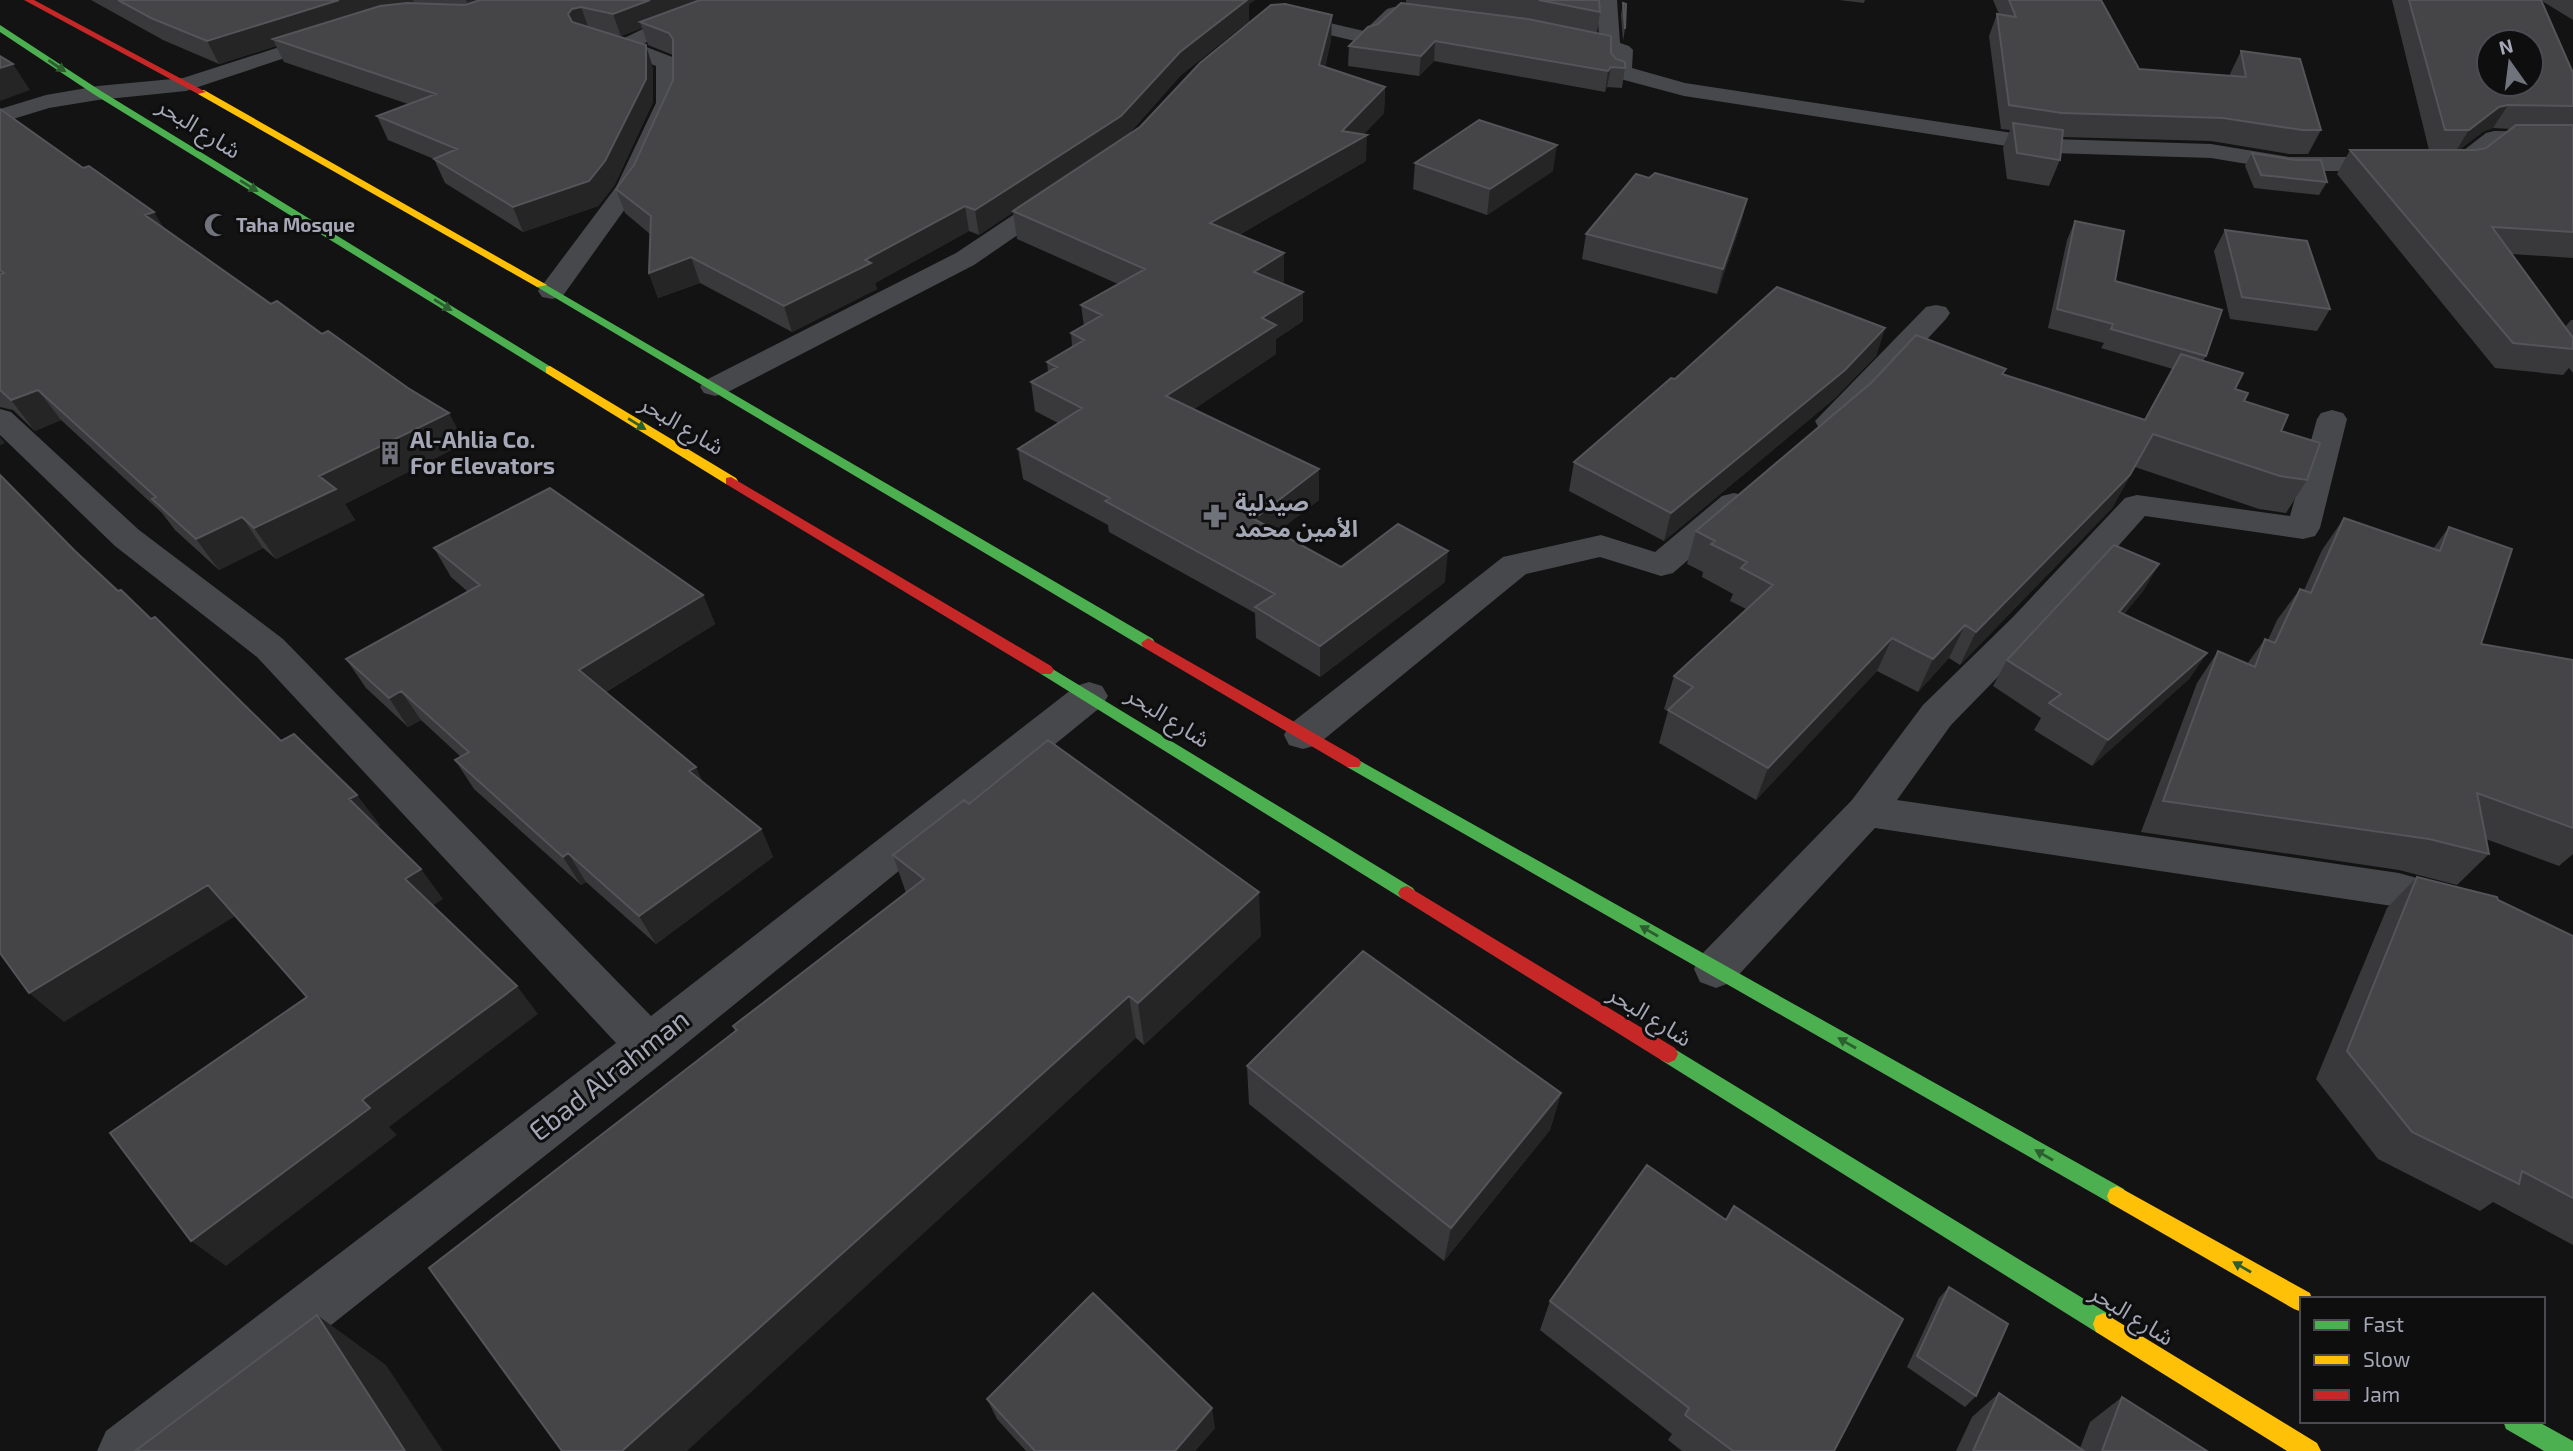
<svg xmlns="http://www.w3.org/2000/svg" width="2573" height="1451" viewBox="0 0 2573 1451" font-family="'Exo 2','Noto Sans Arabic',sans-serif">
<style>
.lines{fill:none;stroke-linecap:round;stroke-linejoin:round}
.street{fill:#47484c;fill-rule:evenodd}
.fast{fill:#4caf50;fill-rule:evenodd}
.slow{fill:#ffc107;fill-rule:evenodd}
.jam{fill:#c62828;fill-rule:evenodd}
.wall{fill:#39393b;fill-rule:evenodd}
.shaded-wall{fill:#252526}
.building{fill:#454548;stroke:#545459;stroke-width:2;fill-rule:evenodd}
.oneway{fill:#2d5e30}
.labels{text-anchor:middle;stroke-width:6;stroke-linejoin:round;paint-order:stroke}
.far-poi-label{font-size:19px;font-weight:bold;fill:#a4a7b5;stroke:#0e0e0f;text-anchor:start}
.street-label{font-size:23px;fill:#a4a7b5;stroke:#0e0e0f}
.poi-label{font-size:23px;font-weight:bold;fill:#a4a7b5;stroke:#0e0e0f;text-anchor:start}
.near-street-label{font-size:28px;fill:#a4a7b5;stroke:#0e0e0f}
</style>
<rect width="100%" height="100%" fill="#131313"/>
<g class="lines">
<path class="street" d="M719,0H748L745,4L665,33L641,45L675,58L678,63V103L640,188L562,297L552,299L542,297L538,291L616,187L656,103V66L616,50L612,46L616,42L651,25Z
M1597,0H1617L1620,43L1629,46L1633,50L1632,68L1685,83L2052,139L2211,144L2289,157H2455L2486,133L2494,131L2573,132V146L2500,145L2470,169L2461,171H2289L2211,158L2052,153L1684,96L1613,77L1610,72L1611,54L1553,41L1550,37L1553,33L1560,31L1599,39Z
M1394,7L1407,10L1410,14L1407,18C1391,22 1384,40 1368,44L1291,26L1273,25L1270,21L1273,17L1291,14L1364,31L1387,9Z
M329,31L336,33L339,37L336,41L186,91L98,100L49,108L0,123V109L46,95L98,86L183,78Z
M1058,189L1067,191L1070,196L1067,201L974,265L726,393L715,396L704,393L700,387L704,381L956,253L1049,191Z
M1936,305L1946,307L1950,313L1946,319L1859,412L1841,428L1830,430L1819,428L1815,421L1926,307Z
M0,409L11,412L139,530L283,639L651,1016L1076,686L1089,682L1102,686L1108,696L1102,706L666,1060L172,1451H97L106,1431L616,1043L257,657L115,546L0,435Z
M2332,410L2343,413L2347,419L2320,528L2315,536L2303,539L2145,516L2039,635L1951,725L1897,800L2399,873L2470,893L2477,905L2470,917L2455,923L2399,907L1875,828L1732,982L1716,988L1700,982L1694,969L1700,956L1852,800L1923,705L2013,617L2125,498L2137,495L2290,516L2317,419L2321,413Z
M1734,493L1746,496L1750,503L1746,510L1673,573L1661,576L1600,557L1526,574L1317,745L1303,749L1289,745L1284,735L1289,725L1503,557L1601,535L1655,552L1722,496Z"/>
<path class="fast" d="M0,25L101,91L556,370L554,373H546L95,95L0,32Z
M541,282L1153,639L1155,643L1153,647H1143L537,287L535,285Z
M1046,665L1413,888L1416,893L1413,898L1407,900L1401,898L1041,674L1038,670Z
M1353,757L2124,1189L2127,1196L2124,1203L2117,1206L2110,1203L1347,767L1345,763L1347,759Z
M1668,1045L2112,1316L2115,1324L2112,1332L2104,1335L2096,1332L1661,1060L1658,1054L1661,1048Z
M2503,1421H2537L2573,1441V1451H2544L2506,1429Z"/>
<path class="slow" d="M198,90H204L547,285L537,287L198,94Z
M550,366L736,478L738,481L731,485L726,484L546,373V367Z
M2117,1186L2310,1293L2312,1299H2302V1312L2294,1309L2110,1203L2107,1196L2110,1189Z
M2104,1313L2317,1443L2321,1451H2287L2096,1332L2093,1324L2096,1316Z"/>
<path class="jam" d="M24,0H34L206,92L198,94Z
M731,477L1051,666L1054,670L1051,674H1041L726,484V478Z
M1148,638L1359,759L1361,763L1359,767H1347L1143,647L1141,643Z
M1407,886L1675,1048L1678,1054L1675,1060L1668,1063L1661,1060L1401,898L1398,893L1401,888Z"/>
</g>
<path class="wall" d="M91,0H1255L1249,4V21L1181,75L1126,137L1332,15L1331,40L1325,67L1385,87L1384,113L1364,134L1366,161L1239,235L1284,282L1281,283L1303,321L1276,339V354L1194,409L1319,500L1277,532L1341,567L1445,582L1320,677L1256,638L1255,613L1109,532L1108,525L1023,479L1018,449L1058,423L1035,411L1031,382L1048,372L1047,362L1072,346L1071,333L1084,326L1081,305L1118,284L1017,239L1013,212L979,235L969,231L875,283L877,289L792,332L700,283L658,298L649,273L650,234L625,213L616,189L634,165L673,80V55L648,45L642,28L621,36L611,34L653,68V102L614,186L598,206L523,232L445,183L434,159L388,140L377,116L408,104L284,62L276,46L219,64L163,40Z
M1406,0H1599L1600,12L1597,33L1616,59L1625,68L1622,88L1607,87L1605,92L1434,61L1419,76L1348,66L1349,46L1406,4Z
M1839,0H1865L1864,3Z
M1993,0H2101L2139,69L2230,76V74L2241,51L2321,130L2308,154H2289L2211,141L2062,137L2060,160L2049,186L2007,179L2003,148L2010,130L2001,129L1989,36L1997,14H1999Z
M2392,0H2541L2542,1V0H2573V20L2542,1L2573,73V258L2511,254L2565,327L2571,320H2573V373L2569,368L2563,375L2495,368L2337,174L2350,150H2429ZM2493,128L2511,129L2486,148L2476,150H2459L2484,131Z
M1623,3L1625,29L1623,41L1621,15Z
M0,109L165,229L465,443L345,504L355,520L276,559L263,548L219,570L175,530L162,513L61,420L35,431L13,410L0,407Z
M2252,153L2327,182L2319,195L2254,188L2245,166Z
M1415,163L1553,171L1487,215L1413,189Z
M1649,178L1747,199L1741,223L1717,294L1582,259L1586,234Z
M2075,221L2115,281L2206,356L2203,361L2235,389L2244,401L2281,431L2307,480L2286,513L2259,509L2135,467L2112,508L1960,665L1949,658L1918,692L1877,671L1756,800L1659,743L1668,711L1664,709L1674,676L1746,609L1730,601L1733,594L1702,577L1703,572L1687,564L1696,531L2004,375L2145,420L2173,369L2101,348L2104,343L2048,328L2067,240Z
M2225,230L2330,309L2317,331L2230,319L2214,251Z
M1885,328L1876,356L1835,398L1664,541L1569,491L1574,462L1675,379Z
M2344,518L2433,549L2449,527L2481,644L2573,660V854L2559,866L2486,839L2489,854L2457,885L2399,870L2141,832L2197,683L2218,651L2247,664L2265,639L2268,640L2277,620L2300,589L2304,590L2322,550Z
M434,548L703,595L715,624L606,692L704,783L761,829L773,857L656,944L586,882L581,885L474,789L455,760L461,757L421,720L408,727L366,688L346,659L468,592L451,577Z
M2159,564L2143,591L2124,614L2207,653L2189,679L2092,766L2034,730L2041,718L1993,686L2007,660Z
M969,804L1261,936L1144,1045L1136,1038L735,1032L733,1026L906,893L893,855Z
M2417,877L2498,900L2573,936V1245L2493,1202L2480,1211L2378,1159L2316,1079L2387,908Z
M1247,1066L1561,1093L1550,1130L1444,1261L1249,1104Z
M1949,1287L1976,1396L1965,1407L1907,1367L1939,1298Z
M1550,1301L1834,1451H1682L1668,1440L1672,1434L1540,1330Z
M1999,1393L2080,1448L2090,1422L2122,1397L2207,1451H1956L1972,1417Z
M987,1399L1215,1428L1195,1451H1026L997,1419Z"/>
<path class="shaded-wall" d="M339,0H413L416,7L273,39L276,46L219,64L207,41Z
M466,0H498L471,10Z
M650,0H712L640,22L642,28L621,36L613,14Z
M1229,0H1255L1249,4V21L1181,75L1123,140L979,235L975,210Z
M581,7L589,29L576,36L568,14L572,9Z
M1332,15L1331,40L1319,91V65Z
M1435,41L1434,61L1419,76L1421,56Z
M646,45L653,68V102L614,186L598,206L523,232L513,207Z
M13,64L30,90L0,101V68Z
M1611,67L1607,87L1605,92L1608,71Z
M1385,87L1384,113L1360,138L1367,135L1366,161L1211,251L1210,223L1342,131Z
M2508,105L2493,128L2484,131L2454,154L2469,130L2499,107Z
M1557,145L1553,171L1487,215L1490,189Z
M1747,199L1741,223L1717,294L1723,269Z
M965,206L969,231L875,283L877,289L792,332L784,306L865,260Z
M154,212L172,241L145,215Z
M1284,253V282L1254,300V272Z
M691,257L700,283L658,298L649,273Z
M1303,292V321L1276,339V354L1169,426L1166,396L1262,318Z
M1885,328L1876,356L1835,398L1664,541L1671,513Z
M38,390L61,420L35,431L11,400Z
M449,413L465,443L345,504L355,520L276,559L254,528L319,476Z
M2153,434L2112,508L1960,665L1976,632Z
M0,437L5,443L0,445Z
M1319,469V500L1255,549L1254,519Z
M242,517L263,548L219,570L196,539Z
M1448,551L1445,582L1320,677V646Z
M2159,564L2143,591L2103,639L2119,612Z
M703,595L715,624L594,699L579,670Z
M1965,625L1949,658L1918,692L1933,659Z
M1892,638L1877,671L1756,800L1768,768Z
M2207,653L2189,679L2092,766L2108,740Z
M401,691L421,720L408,727L389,698Z
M696,767L709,795L689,771Z
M357,795L380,825L373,830L349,799Z
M761,829L773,857L656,944L639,916Z
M568,853L586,882L581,885L563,857Z
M421,869L443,899L428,909L405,879Z
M208,885L237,915L64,1022L29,993Z
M1259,892L1261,936L1144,1045L1138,1003Z
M517,986L538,1014L389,1127L397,1135L226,1266L191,1241L362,1100Z
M1129,996L1136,1038L687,1451H622Z
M1561,1093L1550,1130L1444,1261L1451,1228Z
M317,1315L386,1365L443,1451H405Z
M1212,1408L1215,1428L1195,1451H1175Z"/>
<path class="building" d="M118,0H339L207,41L151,18Z
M480,0H650L613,14L581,7L572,9L568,14L572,22L646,45V79L605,161L589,181L513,207L434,159L457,149L377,116L436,94L273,39L380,6L407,3L465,5Z
M700,0H1247L1180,52L1121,116L975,210L965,206L865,260L871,263L784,306L691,257L649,273L651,216L616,189L634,165L673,80V39L669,33L640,22Z
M1539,0H1599L1600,12Z
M2009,0H2101L2139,69L2246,77L2241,51L2300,59L2321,130H2302L2223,118L2062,113L2009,105L1997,14L2016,17Z
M2409,0H2541L2573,73V106L2508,105L2499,107L2469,130H2445ZM2489,42H2531V84H2489Z
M1401,3L1528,19L1611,36V53L1616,59L1625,62V68L1611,67L1608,71L1435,41L1421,56L1349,46L1368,27L1378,24Z
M1623,3L1626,4L1625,29Z
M1285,4L1332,15L1319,65L1385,87L1342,131L1367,135L1210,223L1284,253L1254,272L1303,292L1262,318L1276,325L1166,396L1319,469L1254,519L1341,567L1398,524L1448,551L1320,646L1255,607L1275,594L1105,501L1110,498L1018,449L1082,408L1031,382L1057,367L1047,362L1084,340L1071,333L1102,315L1081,305L1145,269L1013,211L1140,127L1200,63L1271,5Z
M0,56L13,64L0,68Z
M0,109L83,168L89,166L154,212L145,215L271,304L277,301L322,334L328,331L408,388L449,413L319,476L336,489L254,528L242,517L196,539L152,499L156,497L38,390L11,400L0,390V274L4,273L0,270Z
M1479,120L1557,145L1490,189L1415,163Z
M2013,123L2063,130L2060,160L2017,153Z
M2516,125H2573V232L2492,227L2573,338V349L2513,343L2350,150H2476L2486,148Z
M2252,153L2296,160H2321L2327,182L2261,175Z
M1655,173L1747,199L1723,269L1586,234L1636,174L1649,178Z
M2075,221L2124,231L2115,281L2222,310L2206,356L2111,329L2113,324L2057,309Z
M2225,230L2307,241L2330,309L2242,297Z
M1777,287L1885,328L1845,370L1671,513L1574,462L1671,378L1675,379Z
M1916,335L2006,369L2002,374L2145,420L2181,354L2243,373L2235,389L2248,393L2244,401L2288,415L2281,431L2320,443L2307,480L2280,476L2153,434L2130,475L1976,632L1965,625L1933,659L1892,638L1768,768L1668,710L1693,687L1674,676L1773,585L1741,568L1747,562L1711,544L1715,541L1696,531L1872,382Z
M0,475L75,551L118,591L121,590L151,619L155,617L281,741L294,734L357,795L349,799L421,869L405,879L517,986L362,1100L370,1108L191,1241L110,1133L307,997L208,885L29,993L0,953Z
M550,488L703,595L579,670L696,767L689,771L761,829L639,916L568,853L563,857L455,760L469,752L401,691L389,698L346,659L480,585L434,548Z
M2344,518L2440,551L2449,527L2512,549L2481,644L2573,660V828L2477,793L2489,854L2429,839L2163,801L2218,651L2255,667L2265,639L2275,643L2300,589L2311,593Z
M2114,545L2159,564L2119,612L2207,653L2108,740L2049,703L2061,694L2007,660Z
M1048,740L1259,892L1138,1003L1129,996L622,1451H562L429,1268L737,1030L733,1026L924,879L893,855L964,800L969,804Z
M2417,877L2497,897L2498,900L2573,936V1198L2522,1171L2519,1184L2412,1132L2347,1051Z
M1363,951L1561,1093L1451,1228L1247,1066Z
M1647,1165L1726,1220L1734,1206L1903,1319L1834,1451H1733L1685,1415L1689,1408L1550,1301Z
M1949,1287L2008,1324L1976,1396L1917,1356Z
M1093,1293L1212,1408L1175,1451H1035L987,1399Z
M317,1315L405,1451H135Z
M1999,1393L2084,1451H1973Z
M2122,1397L2207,1451H2102Z"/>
<defs><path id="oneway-solid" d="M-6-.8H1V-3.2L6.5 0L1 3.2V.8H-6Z" transform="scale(1.75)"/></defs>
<g class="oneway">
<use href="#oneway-solid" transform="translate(57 66) rotate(34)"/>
<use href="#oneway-solid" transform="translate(249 186) rotate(32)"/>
<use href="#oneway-solid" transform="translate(443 305) rotate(32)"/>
<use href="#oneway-solid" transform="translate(637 424) rotate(32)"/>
<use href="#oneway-solid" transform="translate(1649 931) rotate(-150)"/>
<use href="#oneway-solid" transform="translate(1847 1043) rotate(-150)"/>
<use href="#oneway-solid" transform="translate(2044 1155) rotate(-150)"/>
<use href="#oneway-solid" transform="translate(2242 1267) rotate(-150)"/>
</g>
<defs>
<g id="mosque-bare" transform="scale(1.89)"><path d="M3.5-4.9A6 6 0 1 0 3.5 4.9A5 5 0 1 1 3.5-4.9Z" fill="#71737c" stroke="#0e0e0f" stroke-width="2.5" paint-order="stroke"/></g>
<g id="building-bare" transform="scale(1.89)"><path d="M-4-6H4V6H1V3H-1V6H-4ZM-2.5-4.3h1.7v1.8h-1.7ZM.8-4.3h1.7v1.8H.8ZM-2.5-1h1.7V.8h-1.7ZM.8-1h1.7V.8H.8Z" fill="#71737c" stroke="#0e0e0f" stroke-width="2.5" paint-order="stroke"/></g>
<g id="pharmacy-bare" transform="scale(1.89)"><path d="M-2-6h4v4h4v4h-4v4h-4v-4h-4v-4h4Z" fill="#71737c" stroke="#0e0e0f" stroke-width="2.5" paint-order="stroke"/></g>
</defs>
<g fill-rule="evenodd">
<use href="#mosque-bare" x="216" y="225"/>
<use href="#building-bare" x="390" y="453"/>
<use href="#pharmacy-bare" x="1215" y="516"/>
</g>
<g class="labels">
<g class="far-poi-label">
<text x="236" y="232">Taha Mosque</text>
</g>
<g class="street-label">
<text transform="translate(199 128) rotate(32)" y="8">شارع البحر</text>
<text transform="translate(682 425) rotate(31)" y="8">شارع البحر</text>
<text transform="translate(1168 717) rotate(32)" y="8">شارع البحر</text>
<text transform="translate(1650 1016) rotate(32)" y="8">شارع البحر</text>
<text transform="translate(2132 1315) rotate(32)" y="8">شارع البحر</text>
</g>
<g class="poi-label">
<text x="410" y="448">Al-Ahlia Co.<tspan x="410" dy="26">For Elevators</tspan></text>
<text x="1235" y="511">صيدلية<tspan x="1235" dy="26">الأمين محمد</tspan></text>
</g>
<g class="near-street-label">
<text transform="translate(609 1075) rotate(-38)" y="10">Ebad Alrahman</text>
</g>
</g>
<rect x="2300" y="1297" width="245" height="126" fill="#0e0e0f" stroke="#4a4b51" stroke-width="2"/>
<rect x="2314" y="1320" width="35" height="10" fill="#4caf50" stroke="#4a4b51" stroke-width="2"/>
<text x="2363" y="1332" font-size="21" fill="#a4a7b5">Fast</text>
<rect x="2314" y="1355" width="35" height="10" fill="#ffc107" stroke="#4a4b51" stroke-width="2"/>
<text x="2363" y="1367" font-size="21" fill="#a4a7b5">Slow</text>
<rect x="2314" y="1390" width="35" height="10" fill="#c62828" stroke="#4a4b51" stroke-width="2"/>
<text x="2363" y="1402" font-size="21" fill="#a4a7b5">Jam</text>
<g transform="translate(2510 63) rotate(346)"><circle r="33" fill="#0e0e0f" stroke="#4a4b51" stroke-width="2"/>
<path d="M0-5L12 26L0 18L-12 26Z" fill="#71737c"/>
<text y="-10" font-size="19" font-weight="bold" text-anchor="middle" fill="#a4a7b5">N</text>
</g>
</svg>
